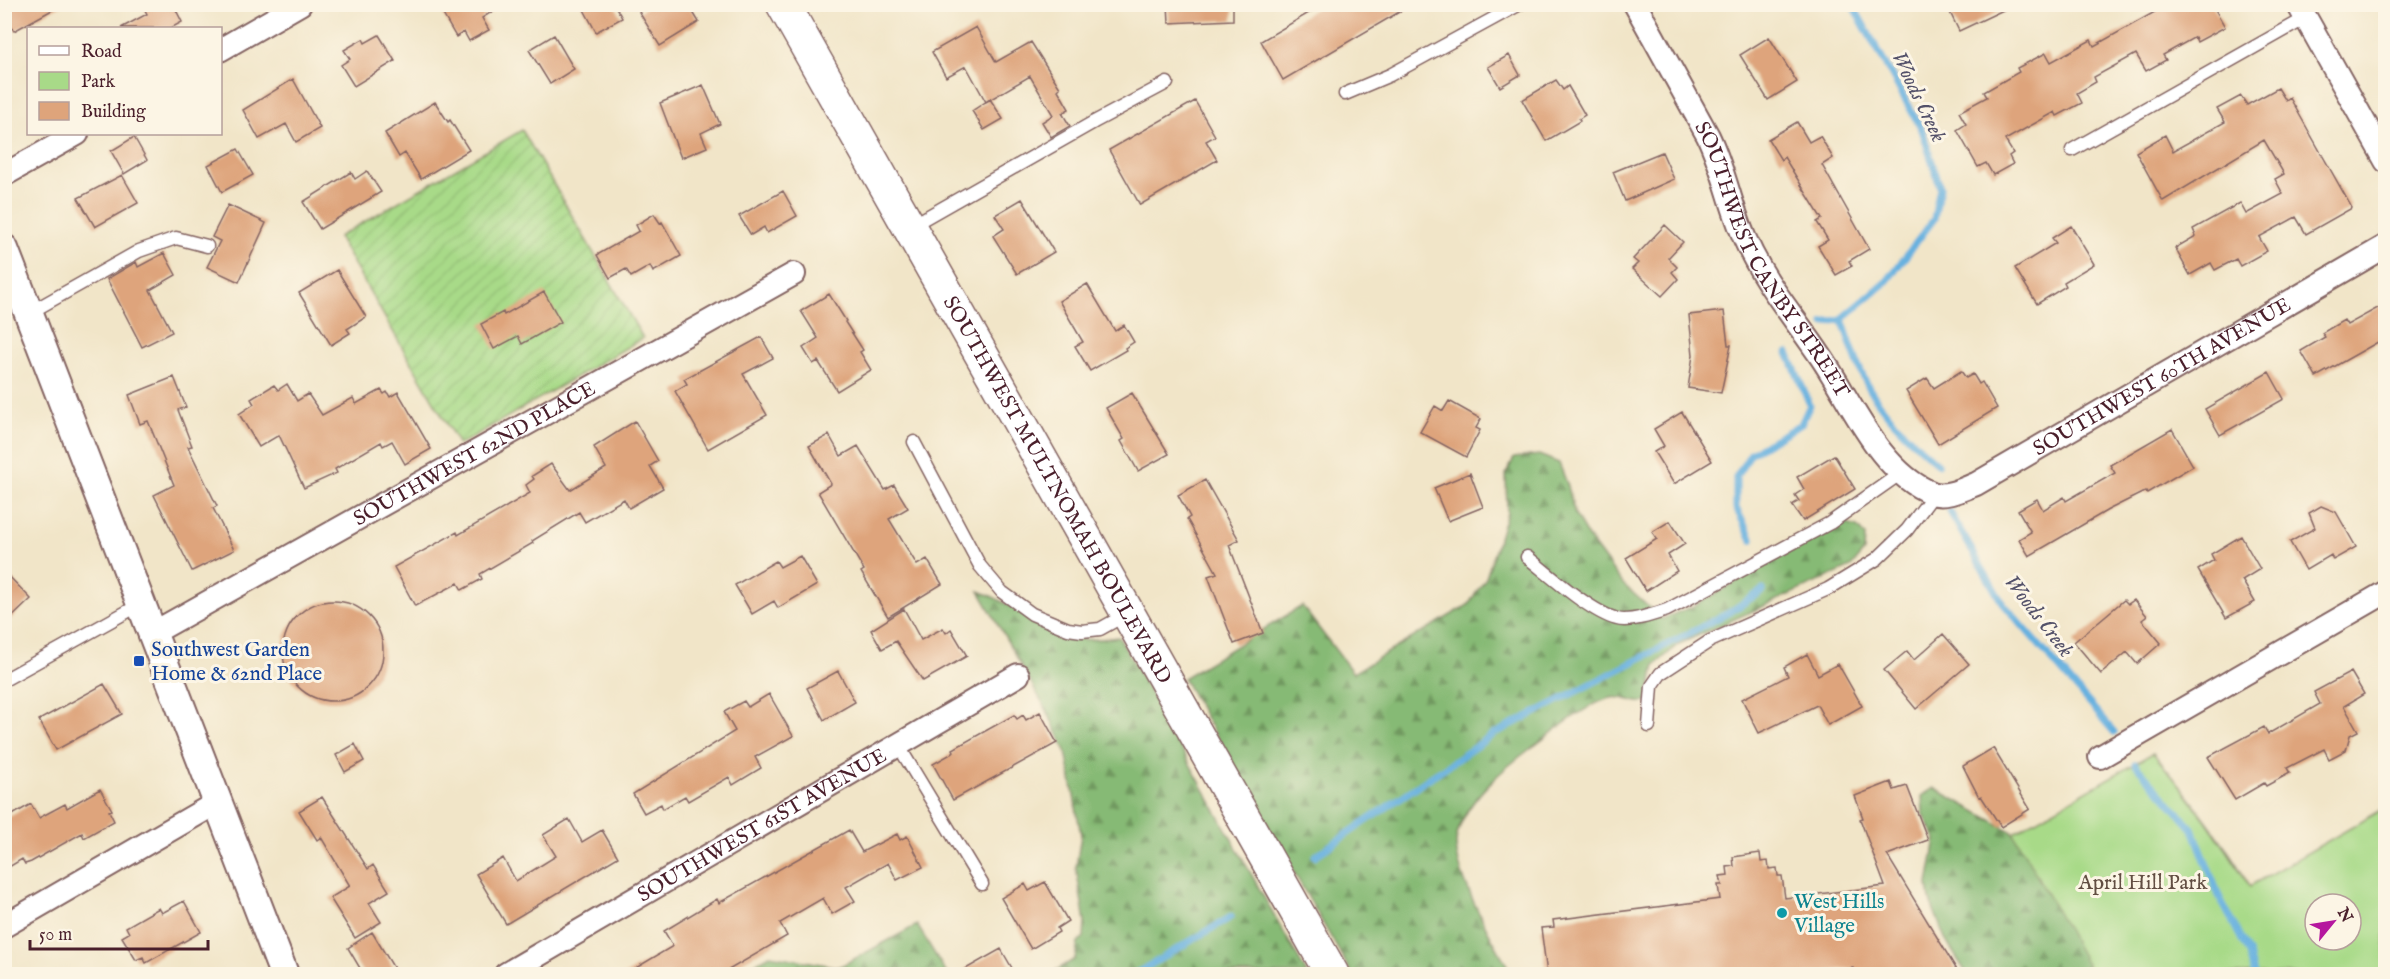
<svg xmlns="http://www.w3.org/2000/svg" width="2390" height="979" viewBox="0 0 2390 979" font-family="'IM FELL English',serif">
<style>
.forest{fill:url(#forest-firs);stroke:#686c50;stroke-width:1.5;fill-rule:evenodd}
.park{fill:#a8da88;stroke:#797c5a;stroke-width:1.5;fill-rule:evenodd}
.garden{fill:url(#garden-furrows);stroke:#797c5a;stroke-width:1.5}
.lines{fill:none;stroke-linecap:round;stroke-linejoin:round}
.stream{stroke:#67b1df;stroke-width:7}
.building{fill:#dea47b}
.service-casing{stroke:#846462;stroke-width:15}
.minor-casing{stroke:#846462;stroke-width:26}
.tertiary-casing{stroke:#846462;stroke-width:32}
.secondary-casing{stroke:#846462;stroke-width:36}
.service{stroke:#fff;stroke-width:12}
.minor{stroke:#fff;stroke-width:22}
.tertiary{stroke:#fff;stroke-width:28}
.secondary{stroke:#fff;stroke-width:33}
.transit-dot{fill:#1a4fb4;stroke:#fcf5e5;stroke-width:2}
.culture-dot{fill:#0f9aa8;stroke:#fcf5e5;stroke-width:2}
.labels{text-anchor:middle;stroke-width:6;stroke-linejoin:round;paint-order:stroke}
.street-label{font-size:21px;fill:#4a1f2b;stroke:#fcf5e5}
.transit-label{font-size:21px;fill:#164399;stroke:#fcf5e5;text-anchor:start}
.park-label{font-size:21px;fill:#624e42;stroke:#fcf5e5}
.culture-label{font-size:21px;fill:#0d838f;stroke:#fcf5e5;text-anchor:start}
.water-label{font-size:22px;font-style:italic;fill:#54526a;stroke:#fcf5e5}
</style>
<defs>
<pattern id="forest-firs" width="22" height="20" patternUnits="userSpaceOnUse" patternTransform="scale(1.5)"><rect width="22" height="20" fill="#86ba74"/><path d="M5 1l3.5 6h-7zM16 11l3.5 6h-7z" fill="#70975f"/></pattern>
<pattern id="garden-furrows" width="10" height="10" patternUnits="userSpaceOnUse" patternTransform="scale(1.5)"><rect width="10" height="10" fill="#a8da88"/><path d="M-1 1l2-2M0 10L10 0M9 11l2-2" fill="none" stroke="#92bb76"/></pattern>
</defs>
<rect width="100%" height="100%" fill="#fcf5e5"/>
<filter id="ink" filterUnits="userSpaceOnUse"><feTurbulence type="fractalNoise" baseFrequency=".0167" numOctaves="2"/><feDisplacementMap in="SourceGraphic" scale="12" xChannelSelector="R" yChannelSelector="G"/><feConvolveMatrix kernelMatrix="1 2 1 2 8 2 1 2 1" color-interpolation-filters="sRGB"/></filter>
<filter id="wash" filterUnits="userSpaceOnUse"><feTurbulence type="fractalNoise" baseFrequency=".008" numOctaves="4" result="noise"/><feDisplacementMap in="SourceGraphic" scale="24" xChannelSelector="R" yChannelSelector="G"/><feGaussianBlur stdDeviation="1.35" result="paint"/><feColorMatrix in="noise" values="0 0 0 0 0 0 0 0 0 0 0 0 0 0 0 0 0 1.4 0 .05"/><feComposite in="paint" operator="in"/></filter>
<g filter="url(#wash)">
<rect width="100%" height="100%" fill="#f1e5c8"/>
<path class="forest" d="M1539,455L1559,463L1568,486L1575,515L1588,537L1623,584L1662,619L1696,605L1789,551L1833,529L1847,524L1857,527L1865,536L1864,551L1851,567L1679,644L1655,665L1647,702C1633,705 1625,695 1611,698C1588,703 1553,732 1534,746C1504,768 1467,798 1457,835C1449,867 1496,946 1512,974H1352L1183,678L1302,606L1353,673L1468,605L1486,578L1507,513L1506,474L1514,458Z
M979,591C1013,603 1048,634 1081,639C1093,641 1107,638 1119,637L1307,974H1050L1075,959L1078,943L1084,937L1085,922L1076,867L1081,835L1066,751L1047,711Z
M2153,753C2189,795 2222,838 2250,886L2385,808V974H1967L1946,941L1930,900L1928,884L1936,839L1923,813L1922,796L1934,788L2014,833ZM2315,904H2351V940H2315Z
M917,925L947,974H736L770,955L839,967Z"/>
<path class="park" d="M2153,753C2190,797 2220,838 2250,886L2385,808V974H2092L2013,833ZM2315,904H2351V940H2315Z"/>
<path class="garden" d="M522,130L643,338L459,445L338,237Z"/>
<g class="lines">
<path class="stream" d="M1852,4L1922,130L1940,187L1934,219L1887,281L1842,319C1851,345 1859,373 1874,396C1891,422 1915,444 1938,464
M1824,323L1842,319
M1950,512L2001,601L2114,732
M1752,540L1736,508V477L1751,453L1801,424L1810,405L1788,353
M2135,764L2193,829L2219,896L2249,954L2254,974
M1315,856L1494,734L1730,612L1763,590
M1135,974L1231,917"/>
</g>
<g id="blocks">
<path class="building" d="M4,4H63L14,31L4,15Z
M142,4H173L182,22L171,28H121L147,14Z
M437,4H504L482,18L489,30L469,41L464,32L456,37Z
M581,4H614L622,18L596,32Z
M651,4H688L699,22L660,46L639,12Z
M1168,4H1233V20L1169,23Z
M1324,4H1413L1283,80L1261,41Z
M1946,4H2016L1959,31Z
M2169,4H2212L2225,27L2197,42L2195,37L2163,55L2166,60L2146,71L2136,54L2094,77L2096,82L2077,93L2082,103L2057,116L2055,112L2005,140L2013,153L2009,156L2013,164L1993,175L1986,163L1978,167L1957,130L1966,124L1959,112L1987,97L1984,92L2019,72L2017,68L2046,53L2051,62L2091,40L2094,46Z
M976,27L996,62L1031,42L1060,88L1058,90L1069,109L1062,113L1070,126L1051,137L1042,122L1053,115L1030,76L986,102L966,66L946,77L932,52Z
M379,35L395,61L354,86L341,65L350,59L344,50L363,39L365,43Z
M554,35L574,69L550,84L529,50Z
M1769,37L1797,82L1768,100L1740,55Z
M1509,55L1520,75L1500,87L1488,67Z
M293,79L320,128L296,142L286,124L259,139L243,110Z
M1556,80L1563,90L1568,86L1585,115L1579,119L1580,121L1546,141L1522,100Z
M703,85L720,124L701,133L707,147L681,158L660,103Z
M2278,88L2286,101L2290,98L2352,208L2306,234L2296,217L2259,237L2267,251L2240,266L2236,259L2215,270L2211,263L2190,275L2175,248L2196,236L2193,229L2240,203L2246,214L2283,194L2275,179L2284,174L2264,140L2163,201L2136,152L2165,135L2173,151L2225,122L2217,109L2241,96L2247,105Z
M990,99L1003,119L984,130L972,111Z
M1195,101L1215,136L1206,141L1217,160L1140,205L1109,150Z
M435,102L448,122L450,120L469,150L421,179L405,153L399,157L385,133Z
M1797,122L1809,142L1820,136L1833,158L1822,165L1869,249L1849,261L1852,266L1836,275L1818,246L1828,240L1817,222L1822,219L1784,157L1781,160L1768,139Z
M134,137L147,160L124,174L111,151Z
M238,149L253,175L222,192L208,165Z
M1662,152L1674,179L1625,201L1613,172Z
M367,171L381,192L320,229L303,202L351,172L355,179Z
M122,175L138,203L95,227L78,198Z
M783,191L797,216L767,233L764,227L751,235L739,216Z
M1022,199L1054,252L1017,274L993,236L1004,229L995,215Z
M228,205L266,223L239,282L207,267L220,241L212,237Z
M654,214L660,223L662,222L681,256L653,272L650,266L631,277L626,269L610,278L597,255L639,231L636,225Z
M1665,225L1683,242L1668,258L1677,267L1672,272L1678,279L1662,296L1632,269L1638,263L1633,259Z
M2071,226L2094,264L2064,282L2066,286L2037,304L2015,268L2056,243L2052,238Z
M164,253L176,275L150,290L172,332L142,347L107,279L136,262L138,267Z
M337,270L366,317L347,329L350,333L331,345L299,293Z
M1087,284L1115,331L1124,325L1134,342L1125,348L1126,350L1090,371L1075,346L1083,342L1059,301Z
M544,292L561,322L522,344L518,336L494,349L481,324L503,312L504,315Z
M829,294L846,321L845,322L863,350L860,352L871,370L837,391L818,361L813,364L803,348L818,338L801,311Z
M2385,304V338L2316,377L2301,351L2325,337L2322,333L2344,320L2347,325Z
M1724,311L1728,345H1731L1721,393L1688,388L1693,355L1689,315Z
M761,337L773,358L743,374L767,415L708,449L675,391L687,384L684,379Z
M1961,371L1966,378L1973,374L1979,384L1982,382L1997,408L1938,444L1906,391L1927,378L1934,388Z
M2269,372L2284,399L2220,435L2205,409Z
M174,377L186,407L178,410L192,446L188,447L217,506L213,508L234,550L192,571L154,495L174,485L148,421L140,424L129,395Z
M287,384L297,401L308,394L322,415L353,398L356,404L381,390L384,394L387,392L390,397L398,392L431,449L405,464L392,441L383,446L381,442L335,469L337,473L304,488L279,435L259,447L239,414L254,404L251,399L274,385L278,390Z
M1132,393L1169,454L1138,471L1121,441L1124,439L1106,408Z
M1449,401L1481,419L1476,428L1480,430L1466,457L1420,432L1435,406L1443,411Z
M1682,412L1712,461L1674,484L1654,452L1664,446L1654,429Z
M635,421L658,461L650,466L663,488L629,508L624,499L585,522L579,512L532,541L533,543L480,574L482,579L462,590L458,583L415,606L394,567L457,532L458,535L530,493L526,485L534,479L532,476L551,464L570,490L606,468L594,447Z
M2172,429L2193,466L2147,493L2146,491L2108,510L2029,556L2019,539L2031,532L2018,510L2037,499L2043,510L2064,497L2066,501L2115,473L2110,465Z
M829,435L841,456L858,446L885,490L894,485L908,508L889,519L917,565L927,559L942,584L888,617L861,572L864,570L818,492L831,484L809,446Z
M1834,455L1855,489L1803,521L1792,505L1799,501L1795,495L1804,489L1797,477Z
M1470,473L1483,507L1448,521L1434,488Z
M1205,480L1239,540L1229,545L1263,633L1234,644L1208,576L1217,573L1187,519L1190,517L1178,495Z
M2321,506L2336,512L2356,547L2333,560L2331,555L2306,570L2290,542L2315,528L2309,513Z
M1670,521L1685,544L1668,555L1677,571L1646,591L1626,558L1657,539L1652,532Z
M2241,536L2260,569L2242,580L2255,602L2226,618L2198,570L2214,560L2211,554Z
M800,556L817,585L778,608L774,601L752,614L735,585L776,561L780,567Z
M4,571L31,599L4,625Z
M2124,600L2128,604L2134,600L2147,616L2142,620L2161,643L2137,664L2127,652L2101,674L2074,642Z
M283 651a50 50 0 1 1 100 0a50 50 0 1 1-100 0Z
M904,609L921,640L943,628L946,633L951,629L967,656L923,681L896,641L882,649L871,630Z
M1943,634L1969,664L1916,709L1884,670L1907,651L1914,660Z
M1807,654L1818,675L1838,664L1862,706L1828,725L1817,705L1759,733L1742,699L1788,676L1784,667Z
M838,671L855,702L824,720L807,688Z
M2351,672L2364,694L2344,706L2358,731L2350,735L2346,750L2329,759L2324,749L2287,768L2290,773L2266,786L2264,783L2235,800L2208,757L2264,727L2268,734L2320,704L2314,692Z
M104,684L122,714L56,750L39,720Z
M769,694L793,736L755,757L761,768L733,785L729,777L688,801L685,796L663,809L661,804L644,813L633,794L735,731L724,712L744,701L748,707Z
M1040,712L1057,743L953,800L933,764L951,754L954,751L953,749L1014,715L1017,719L1023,715L1026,720Z
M355,744L364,761L345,772L336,755Z
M1993,748L2030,809L2001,827L1981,796L1979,797L1963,766Z
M1891,782L1894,790L1907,786L1928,840L1887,855L1960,975H1857L1853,968L1801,975L1547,974L1541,928L1554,927L1553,920L1720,899L1718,885H1722L1720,876L1728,875L1727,867L1734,866L1733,857L1760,853L1761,862L1768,861L1769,869L1777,868L1778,876H1782L1785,898L1885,886L1860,819L1863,818L1855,796Z
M100,789L112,810L109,811L114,821L84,838L82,833L31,862L25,864L22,859L4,870V820L31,804L39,818L65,804L67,808Z
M322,797L368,869L373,865L389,891L369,903L381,922L355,938L330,898L350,886L321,837L317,840L299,811Z
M569,819L582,842L602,830L618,857L506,924L476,874L503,858L516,881L556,856L543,835Z
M849,830L862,852L897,834L900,840L907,836L923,867L897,880L888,863L846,887L855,901L832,914L823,898L780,923L787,936L720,975H624L673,946L664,931L717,899L719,903Z
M1045,882L1068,921L1057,928L1059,932L1031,949L1001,898L1025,884L1029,891Z
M184,901L201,932L146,963L143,957L136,960L122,937L129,933L126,927L159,908L162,913Z
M372,932L398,975H364L348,948Z
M1001,949L1016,975H955Z"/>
</g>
</g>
<g filter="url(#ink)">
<use href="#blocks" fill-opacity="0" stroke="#846462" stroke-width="1.5"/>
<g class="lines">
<g class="service-casing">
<path id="service" d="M1345,94L1390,75L1520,4
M2072,150L2306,18
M911,226L1094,122L1167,83
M29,313L139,251L176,238L207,246
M914,442L980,566L1002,592L1032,614L1068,629L1082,631L1100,629L1127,614
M1527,557C1550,575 1590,612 1617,619C1629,623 1655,614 1667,610L1830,523L1901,473
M4,680L141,604
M1649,726L1652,686L1661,673L1710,641L1828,589L1877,559L1907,530L1934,494
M898,745L982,884"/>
</g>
<g class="minor-casing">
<g id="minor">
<path id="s1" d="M1635,4L1708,136C1724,169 1730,205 1745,239C1764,283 1795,318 1821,357C1851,401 1880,473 1932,493C1946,498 1963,489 1976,484L2386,246"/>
<path d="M2298,4L2386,161"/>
<path d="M220,50L300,4"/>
<path d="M4,175L77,134"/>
<path id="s2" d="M153,633L794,274"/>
<path d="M2100,757L2386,592"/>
<path d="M4,926L218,802"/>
<path id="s3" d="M506,974L1018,675"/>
</g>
</g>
<g class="tertiary-casing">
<path id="tertiary" d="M4,249L284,974"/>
</g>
<g class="secondary-casing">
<g id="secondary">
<path id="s4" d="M783,4L1332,974"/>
</g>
</g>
<use href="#service" class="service"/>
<use href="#minor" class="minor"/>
<use href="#tertiary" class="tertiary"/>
<use href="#secondary" class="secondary"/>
</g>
</g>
<rect class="transit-dot" x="133" y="655" width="12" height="12" rx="3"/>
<circle class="culture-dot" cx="1782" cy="913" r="6"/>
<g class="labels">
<g class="street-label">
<text dy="7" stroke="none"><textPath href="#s1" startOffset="291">SOUTHWEST CANBY STREET</textPath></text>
<text dy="7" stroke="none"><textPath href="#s1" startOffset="840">SOUTHWEST 60TH AVENUE</textPath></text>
<text dy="7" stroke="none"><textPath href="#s2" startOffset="368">SOUTHWEST 62ND PLACE</textPath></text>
<text dy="7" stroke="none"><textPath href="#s4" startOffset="558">SOUTHWEST MULTNOMAH BOULEVARD</textPath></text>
<text dy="7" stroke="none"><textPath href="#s3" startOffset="296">SOUTHWEST 61ST AVENUE</textPath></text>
</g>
<g class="transit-label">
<text x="151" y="656">Southwest Garden<tspan x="151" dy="24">Home &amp; 62nd Place</tspan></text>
</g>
<g class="park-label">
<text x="2143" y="889">April Hill Park</text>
</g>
<g class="culture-label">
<text x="1794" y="908">West Hills<tspan x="1794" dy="24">Village</tspan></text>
</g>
<g class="water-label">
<text transform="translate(1920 96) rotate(64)" y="8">Woods Creek</text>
<text transform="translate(2040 615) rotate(52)" y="8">Woods Creek</text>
</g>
</g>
<rect width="2390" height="979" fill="none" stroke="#fcf5e5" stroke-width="24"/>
<rect x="27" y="27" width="195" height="108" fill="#fcf5e5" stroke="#b59f9b" stroke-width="1.5"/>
<rect x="39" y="46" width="30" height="9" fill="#ffffff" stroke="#b59f9b" stroke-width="1.5"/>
<text x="81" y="57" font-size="18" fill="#4a1f2b">Road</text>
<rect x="39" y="72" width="30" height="18" fill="#a8da88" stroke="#b59f9b" stroke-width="1.5"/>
<text x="81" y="87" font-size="18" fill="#4a1f2b">Park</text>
<rect x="39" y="102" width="30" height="18" fill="#dea47b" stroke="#b59f9b" stroke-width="1.5"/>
<text x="81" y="117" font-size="18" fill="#4a1f2b">Building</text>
<g transform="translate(2333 922) rotate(60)"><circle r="28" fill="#fcf5e5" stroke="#b59f9b" stroke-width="1.5"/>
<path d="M0-4.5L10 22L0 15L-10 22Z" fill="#b5179e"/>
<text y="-9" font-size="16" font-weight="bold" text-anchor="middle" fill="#4a1f2b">N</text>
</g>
<path d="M30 940v9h178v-9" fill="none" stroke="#4a1f2b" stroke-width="3"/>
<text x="39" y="940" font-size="18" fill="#4a1f2b" stroke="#fcf5e5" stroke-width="4.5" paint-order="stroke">50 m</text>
</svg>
